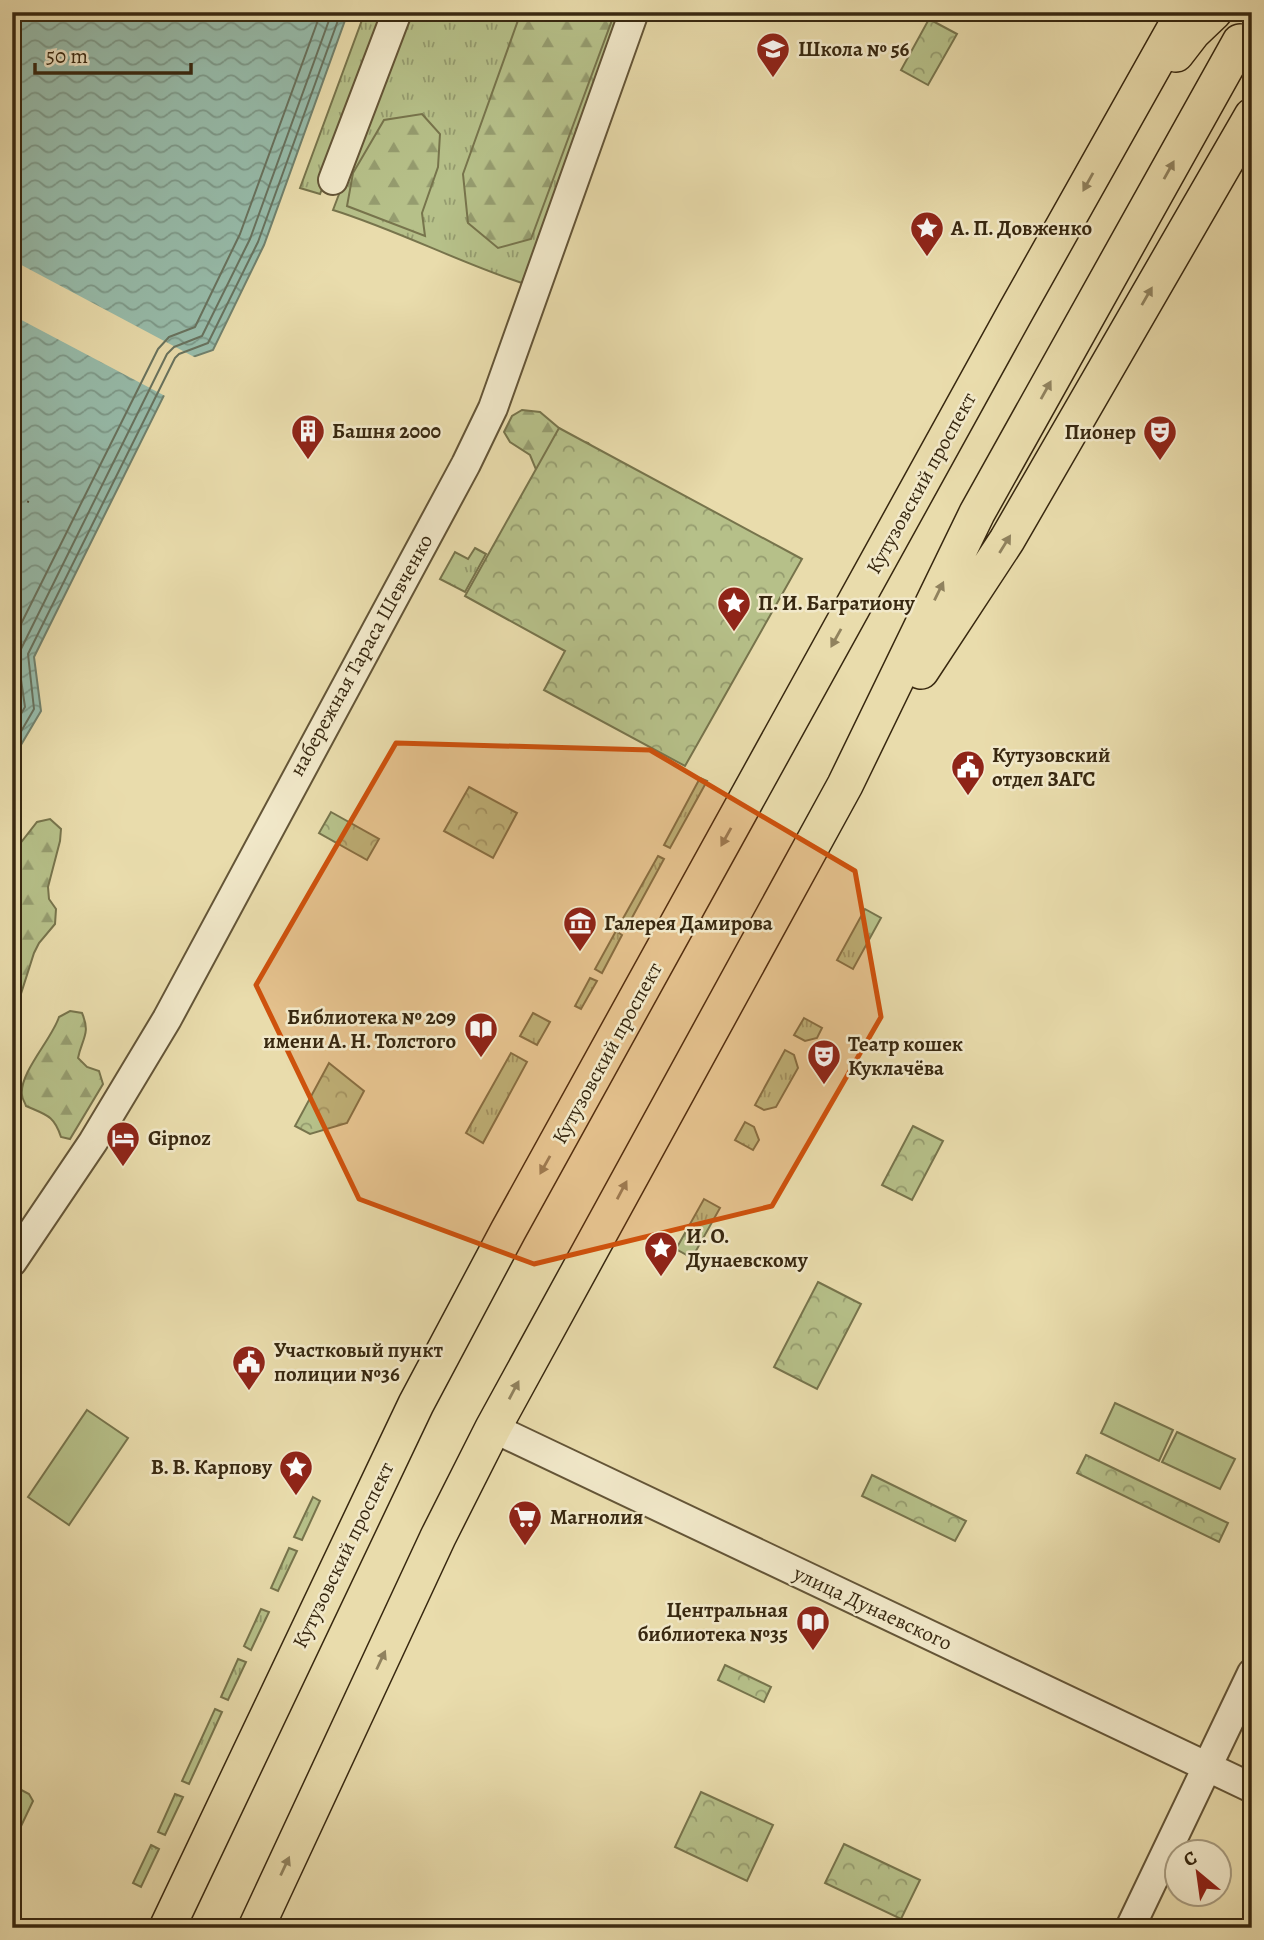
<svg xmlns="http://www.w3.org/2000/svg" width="1264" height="1940" viewBox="0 0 1264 1940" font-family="Alegreya,serif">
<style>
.grass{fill:url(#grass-tufts);stroke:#77744c;stroke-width:2}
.forest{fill:url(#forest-firs);stroke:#77744c;stroke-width:2}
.park{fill:url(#park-crowns);stroke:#77744c;stroke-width:2}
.pitch{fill:#b6c089;stroke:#77744c;stroke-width:2}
.water{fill:url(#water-waves);stroke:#71816d;stroke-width:2}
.pier{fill:#e9dcac}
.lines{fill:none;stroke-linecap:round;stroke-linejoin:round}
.shore{stroke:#68725e;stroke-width:2}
.ferry{stroke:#504d37;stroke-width:2;stroke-dasharray:9 7;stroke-linecap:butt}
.minor-casing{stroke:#645537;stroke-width:32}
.major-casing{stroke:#382810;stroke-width:38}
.minor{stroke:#f1e8c9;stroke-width:28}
.major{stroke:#e9dcac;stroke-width:35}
.oneway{fill:#90825e}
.marked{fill:#ce520d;fill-opacity:0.2;stroke:#ce520d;stroke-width:5;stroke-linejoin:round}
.labels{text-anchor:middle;stroke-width:5;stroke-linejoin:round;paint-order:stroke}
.poi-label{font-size:21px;font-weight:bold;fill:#382810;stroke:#f1e8c9;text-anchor:start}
.street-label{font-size:21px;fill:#382810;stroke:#f1e8c9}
</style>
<defs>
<pattern id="grass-tufts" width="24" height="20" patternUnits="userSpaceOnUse" patternTransform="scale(1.75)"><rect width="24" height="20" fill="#b6c089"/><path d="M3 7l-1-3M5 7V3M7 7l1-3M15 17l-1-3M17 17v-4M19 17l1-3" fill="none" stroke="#959c6f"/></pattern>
<pattern id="forest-firs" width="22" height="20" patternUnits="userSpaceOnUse" patternTransform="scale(1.75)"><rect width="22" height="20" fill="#b6c089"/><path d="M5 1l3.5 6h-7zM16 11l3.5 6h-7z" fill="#959c6f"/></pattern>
<pattern id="park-crowns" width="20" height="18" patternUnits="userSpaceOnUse" patternTransform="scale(1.75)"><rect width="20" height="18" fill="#b6c089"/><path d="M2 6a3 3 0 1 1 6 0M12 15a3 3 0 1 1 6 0" fill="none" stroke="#959c6f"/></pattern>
<pattern id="water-waves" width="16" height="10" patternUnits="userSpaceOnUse" patternTransform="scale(1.75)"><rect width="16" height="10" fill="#97bcab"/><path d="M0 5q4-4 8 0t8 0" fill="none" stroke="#7c998a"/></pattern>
</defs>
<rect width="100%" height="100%" fill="#e9dcac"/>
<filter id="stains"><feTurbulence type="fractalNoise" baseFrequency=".00286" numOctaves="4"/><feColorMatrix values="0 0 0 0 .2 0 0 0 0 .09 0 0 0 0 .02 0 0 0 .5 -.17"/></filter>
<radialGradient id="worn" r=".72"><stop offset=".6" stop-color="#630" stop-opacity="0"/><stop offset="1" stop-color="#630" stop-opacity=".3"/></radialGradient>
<path class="grass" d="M365,12H389L320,194L300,188Z
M408,12H623L522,283C458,262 397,230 333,210Z
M475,548L486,554L465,592L440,579L455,552L468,559Z
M700,778L707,781L670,848L664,845Z
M658,856L664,859L628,925L621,922Z
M865,909L881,918L853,969L837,960Z
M616,931L622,935L602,973L595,969Z
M590,978L597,981L581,1009L575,1006Z
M533,1013L550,1022L537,1045L520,1036Z
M804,1018L822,1028L817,1038L805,1041L794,1035Z
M785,1050L794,1055L798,1068L776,1107L764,1110L755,1105Z
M511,1053L527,1062L483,1143L466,1133Z
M745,1122L754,1127L759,1140L753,1150L735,1140Z
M704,1199L720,1208L692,1258L676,1249Z
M313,1497L320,1501L302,1540L294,1537Z
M289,1548L297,1551L278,1591L271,1588Z
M261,1609L269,1612L251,1650L244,1646Z
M238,1659L246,1662L228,1700L221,1697Z
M215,1709L222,1712L189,1784L182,1781Z
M175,1794L183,1797L165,1835L158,1832Z
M151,1845L159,1849L141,1887L133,1883Z"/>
<path class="forest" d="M521,12H615L531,239L498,248L468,223L463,174Z
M422,114L440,134L438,167L422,213L425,236L347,206L353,173L384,120Z
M522,410L540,412L572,439L588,443L606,460L537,472L530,455L510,442L504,432L512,416Z
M50,819L61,829L60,841L48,887L49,899L56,909L55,924L39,943L34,953L12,1022V854L37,822Z
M70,1011L82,1013C91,1034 82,1038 78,1058L87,1067L99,1071L103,1084L70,1139L61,1137C54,1115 46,1115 26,1106C25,1102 22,1099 22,1095C19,1073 52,1039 59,1017Z"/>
<path class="park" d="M929,19L957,34L928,85L901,70Z
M559,428L802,559L685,766L544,690L565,651L465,596Z
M469,787L517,813L493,858L444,831Z
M331,812L379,839L367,860L319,833Z
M329,1063L364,1091L347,1123L310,1134L295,1126Z
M913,1126L943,1141L912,1200L882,1185Z
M818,1282L861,1304L817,1389L774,1367Z
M1086,1455L1228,1523L1219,1542L1077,1473Z
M872,1475L966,1521L955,1541L862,1496Z
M725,1665L771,1687L764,1702L718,1680Z
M701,1792L773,1825L747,1881L675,1847Z
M844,1844L920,1880L901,1919L825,1883Z"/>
<path class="pitch" d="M1115,1403L1173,1430L1159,1461L1101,1433Z
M87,1410L128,1438L69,1525L28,1497Z
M1177,1432L1235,1459L1220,1489L1162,1462Z
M12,1785L29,1794L33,1801L12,1845Z"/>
<path class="water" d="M12,12H348L264,245L213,350L181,361L34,657L41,711L12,760Z"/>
<path class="pier" d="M12,260L198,359L183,364L167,397L12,315Z"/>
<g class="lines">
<path class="shore" d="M12,642L158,349L169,337L195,327L240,234L321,12
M12,729L25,707L18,659L20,651L167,354L174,347L202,336L250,239L332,12
M12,747L34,709L28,654L175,358L179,354L208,343L258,242L341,12"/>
<path class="ferry" d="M12,496L29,502"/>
<g class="minor-casing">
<path id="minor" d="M333,180L397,12
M12,1262L93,1142L167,1019L466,464L493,408L634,12
M493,1428L1252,1788
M1130,1928L1252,1673"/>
</g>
<g class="major-casing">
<path id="major" d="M1176,54L1193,32L1214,12
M921,671L1007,540L1252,116
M167,1928L416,1404L508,1231L1016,311L1184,12
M256,1928L438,1537L493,1428L845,785L977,513L1240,42"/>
</g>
<use href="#minor" class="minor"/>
<use href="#major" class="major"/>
</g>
<defs><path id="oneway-solid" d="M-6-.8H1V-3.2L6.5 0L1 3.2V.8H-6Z" transform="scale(1.75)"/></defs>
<g class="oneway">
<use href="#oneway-solid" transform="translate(1169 170) rotate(-61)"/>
<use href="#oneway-solid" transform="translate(1088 182) rotate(119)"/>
<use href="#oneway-solid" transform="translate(1147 296) rotate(-60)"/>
<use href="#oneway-solid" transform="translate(1046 390) rotate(-61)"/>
<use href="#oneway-solid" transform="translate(1005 544) rotate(-58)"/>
<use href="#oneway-solid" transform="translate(939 591) rotate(-64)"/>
<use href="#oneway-solid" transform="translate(836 638) rotate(119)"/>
<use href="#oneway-solid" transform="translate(726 837) rotate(119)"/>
<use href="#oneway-solid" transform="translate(545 1165) rotate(119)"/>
<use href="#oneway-solid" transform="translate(622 1190) rotate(-62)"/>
<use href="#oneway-solid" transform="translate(514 1390) rotate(-62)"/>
<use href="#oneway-solid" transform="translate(381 1660) rotate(-65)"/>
<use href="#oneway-solid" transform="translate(285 1866) rotate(-65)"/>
</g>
<path class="marked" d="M396,743L650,750L855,871L881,1017L772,1206L534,1264L359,1199L256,985Z"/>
<defs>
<g id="school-pin" transform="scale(1.75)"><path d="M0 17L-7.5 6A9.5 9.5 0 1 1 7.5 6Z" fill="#8f2418" stroke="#f1e8c9"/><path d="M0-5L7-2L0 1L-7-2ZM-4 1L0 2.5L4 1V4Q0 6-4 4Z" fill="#fff"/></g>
<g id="sight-pin" transform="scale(1.75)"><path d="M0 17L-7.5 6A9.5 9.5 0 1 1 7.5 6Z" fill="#8f2418" stroke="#f1e8c9"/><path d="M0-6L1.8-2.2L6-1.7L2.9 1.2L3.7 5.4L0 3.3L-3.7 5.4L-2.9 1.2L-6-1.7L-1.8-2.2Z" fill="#fff"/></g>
<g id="building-pin" transform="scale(1.75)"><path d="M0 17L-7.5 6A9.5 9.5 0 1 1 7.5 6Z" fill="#8f2418" stroke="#f1e8c9"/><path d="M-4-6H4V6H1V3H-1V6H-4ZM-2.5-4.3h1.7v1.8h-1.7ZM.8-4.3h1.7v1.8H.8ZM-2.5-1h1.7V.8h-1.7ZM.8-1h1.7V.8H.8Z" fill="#fff"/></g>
<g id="theatre-pin" transform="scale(1.75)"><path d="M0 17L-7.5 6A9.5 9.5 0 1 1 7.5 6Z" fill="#8f2418" stroke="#f1e8c9"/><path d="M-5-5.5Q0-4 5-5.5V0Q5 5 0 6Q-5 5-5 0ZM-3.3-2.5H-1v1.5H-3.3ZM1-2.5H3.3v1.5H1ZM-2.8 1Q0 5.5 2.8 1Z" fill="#fff"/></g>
<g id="civic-pin" transform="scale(1.75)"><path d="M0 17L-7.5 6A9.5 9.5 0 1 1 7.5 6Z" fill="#8f2418" stroke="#f1e8c9"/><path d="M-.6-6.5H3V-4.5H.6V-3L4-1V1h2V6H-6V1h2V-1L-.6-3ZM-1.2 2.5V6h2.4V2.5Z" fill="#fff"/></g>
<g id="museum-pin" transform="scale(1.75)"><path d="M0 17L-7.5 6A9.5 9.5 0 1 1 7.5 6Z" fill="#8f2418" stroke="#f1e8c9"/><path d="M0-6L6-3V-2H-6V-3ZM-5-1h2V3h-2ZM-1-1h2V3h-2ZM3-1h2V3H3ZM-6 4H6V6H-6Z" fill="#fff"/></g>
<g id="library-pin" transform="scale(1.75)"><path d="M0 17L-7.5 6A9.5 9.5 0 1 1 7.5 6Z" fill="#8f2418" stroke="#f1e8c9"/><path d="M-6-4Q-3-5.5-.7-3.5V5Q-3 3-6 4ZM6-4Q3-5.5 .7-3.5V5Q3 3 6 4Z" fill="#fff"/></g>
<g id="hotel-pin" transform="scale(1.75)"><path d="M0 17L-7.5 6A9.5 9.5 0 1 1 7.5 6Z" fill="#8f2418" stroke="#f1e8c9"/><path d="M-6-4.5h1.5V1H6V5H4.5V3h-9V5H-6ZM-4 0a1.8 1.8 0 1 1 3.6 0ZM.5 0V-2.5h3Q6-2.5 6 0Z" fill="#fff"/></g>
<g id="supermarket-pin" transform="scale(1.75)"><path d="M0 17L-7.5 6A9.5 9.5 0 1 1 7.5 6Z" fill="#8f2418" stroke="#f1e8c9"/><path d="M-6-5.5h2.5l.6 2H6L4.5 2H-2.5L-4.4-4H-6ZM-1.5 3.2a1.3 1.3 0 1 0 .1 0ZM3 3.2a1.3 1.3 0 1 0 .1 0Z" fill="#fff"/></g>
</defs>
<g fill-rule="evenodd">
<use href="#school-pin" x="773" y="49"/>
<use href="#sight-pin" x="927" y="228"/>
<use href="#building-pin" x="308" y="431"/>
<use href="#theatre-pin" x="1160" y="432"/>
<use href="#sight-pin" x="734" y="603"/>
<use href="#civic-pin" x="968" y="767"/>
<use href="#museum-pin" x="580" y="923"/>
<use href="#library-pin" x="481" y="1029"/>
<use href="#theatre-pin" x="824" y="1056"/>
<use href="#hotel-pin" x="123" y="1138"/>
<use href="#sight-pin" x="661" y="1248"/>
<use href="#civic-pin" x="249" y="1362"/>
<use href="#sight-pin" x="296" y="1467"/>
<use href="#supermarket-pin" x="525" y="1517"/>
<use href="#library-pin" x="813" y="1622"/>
</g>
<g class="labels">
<g class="poi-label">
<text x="798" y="56">Школа № 56</text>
<text x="951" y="235">А. П. Довженко</text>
<text x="332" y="438">Башня 2000</text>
<text x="1136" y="439" text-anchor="end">Пионер</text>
<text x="758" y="610">П. И. Багратиону</text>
<text x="992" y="762">Кутузовский<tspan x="992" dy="24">отдел ЗАГС</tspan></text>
<text x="604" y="930">Галерея Дамирова</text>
<text x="456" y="1024" text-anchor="end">Библиотека № 209<tspan x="456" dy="24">имени А. Н. Толстого</tspan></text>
<text x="848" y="1051">Театр кошек<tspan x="848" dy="24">Куклачёва</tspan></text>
<text x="148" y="1145">Gipnoz</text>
<text x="686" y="1243">И. О.<tspan x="686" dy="24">Дунаевскому</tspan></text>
<text x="274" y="1357">Участковый пункт<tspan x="274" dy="24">полиции №36</tspan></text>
<text x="272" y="1474" text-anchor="end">В. В. Карпову</text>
<text x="550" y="1524">Магнолия</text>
<text x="788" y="1617" text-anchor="end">Центральная<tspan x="788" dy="24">библиотека №35</tspan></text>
</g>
<g class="street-label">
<text transform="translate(921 483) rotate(-61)" y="7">Кутузовский проспект</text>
<text transform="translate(361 655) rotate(-61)" y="7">набережная Тараса Шевченко</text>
<text transform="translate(607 1053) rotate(-61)" y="7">Кутузовский проспект</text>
<text transform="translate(343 1555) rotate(-64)" y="7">Кутузовский проспект</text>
<text transform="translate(873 1608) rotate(25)" y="7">улица Дунаевского</text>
</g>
</g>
<rect width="1264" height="1940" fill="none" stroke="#e9dcac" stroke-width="42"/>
<rect x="14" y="14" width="1236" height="1912" fill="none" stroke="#382810" stroke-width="3.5"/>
<rect x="21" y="21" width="1222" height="1898" fill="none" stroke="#382810" stroke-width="2"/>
<g transform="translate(1198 1873) rotate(331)"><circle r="33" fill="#f1e8c9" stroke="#a79b7f" stroke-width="2"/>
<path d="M0-5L12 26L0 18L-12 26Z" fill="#8f2418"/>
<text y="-10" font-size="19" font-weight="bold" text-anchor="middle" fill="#382810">С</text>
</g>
<path d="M35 63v10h156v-10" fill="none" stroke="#382810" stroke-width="3.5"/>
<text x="46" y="63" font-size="21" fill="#382810" stroke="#f1e8c9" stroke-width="5" paint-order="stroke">50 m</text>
<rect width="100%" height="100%" filter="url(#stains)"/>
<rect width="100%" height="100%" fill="url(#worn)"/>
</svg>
